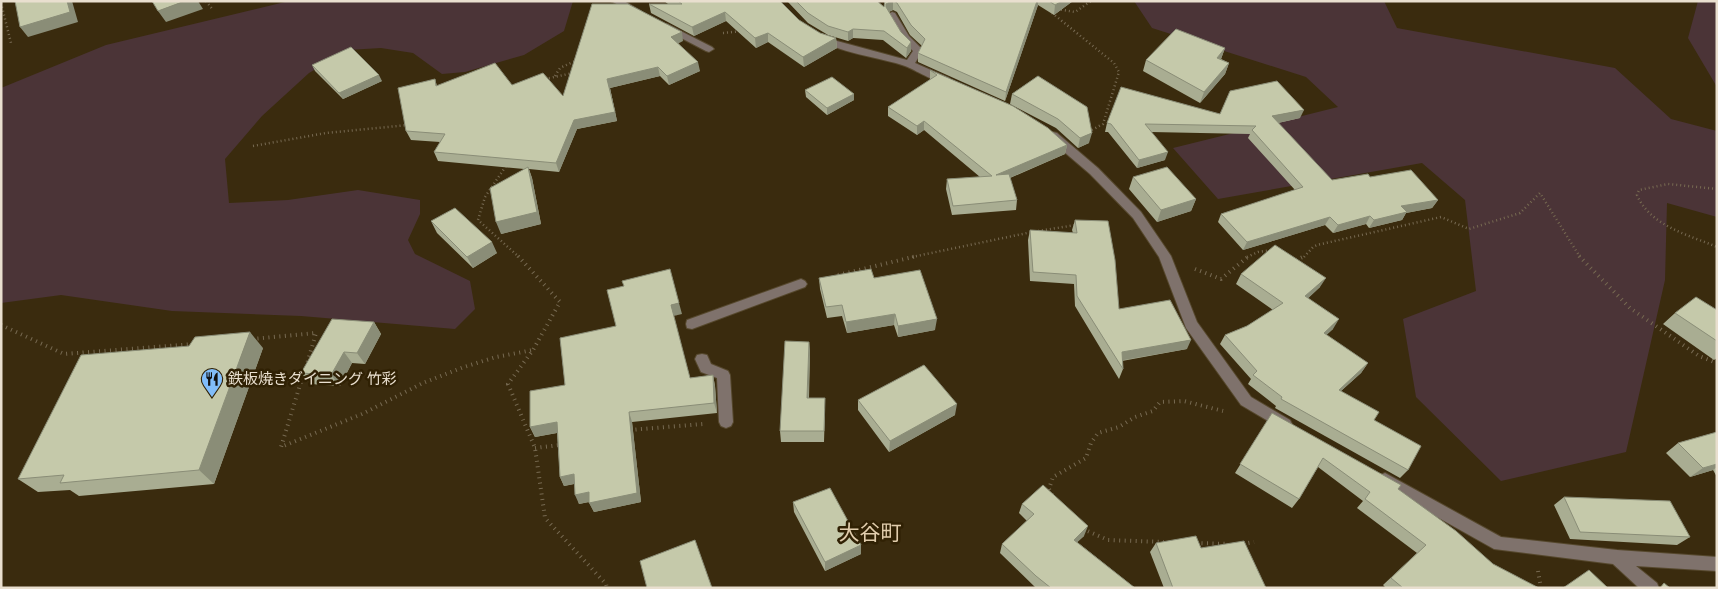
<svg xmlns="http://www.w3.org/2000/svg" width="1718" height="589" viewBox="0 0 1718 589" font-family="Roboto,'Noto Sans JP',sans-serif">
<style>
.green{fill:#4b3437}
.lines{fill:none;stroke-linecap:round;stroke-linejoin:round}
.minor-casing{stroke:#56482d;stroke-width:2}
.path-far1{stroke:#776a52;stroke-width:2.5;stroke-dasharray:1 3;stroke-linecap:butt}
.path{stroke:#776a52;stroke-width:4;stroke-dasharray:1 4.5;stroke-linecap:butt}
.minor{fill:#7f726c;fill-rule:evenodd}
.wall{fill:#a9ad92}
.shaded-wall{fill:#8a8d77}
.building{fill:#c5c9aa;stroke:#8a8d77}
.labels{text-anchor:middle;stroke-width:5;stroke-linejoin:round;paint-order:stroke}
.poi-label{font-size:15px;fill:#e9dfcf;stroke:#302104;text-anchor:start}
.near-quarter-label{font-size:21px;fill:#e0ccac;stroke:#302104}
</style>
<rect width="100%" height="100%" fill="#3a2b0e"/>
<path class="green" d="M289,1H573L564,31L524,55L465,72L442,74L413,53L381,48L348,50L309,73L262,116L225,159L229,203L288,200L358,190L420,200V214L408,240L415,254L470,281L475,309L455,329L301,316L172,311L61,295L1,303V88L106,45Z
M1134,1H1384L1397,28L1615,68L1671,119L1717,131V217L1667,203L1665,280L1626,452L1501,481L1416,397L1403,319L1476,291L1465,200L1422,163L1218,199L1173,148L1338,107L1306,77L1152,28Z
M1698,1H1717V87L1688,38Z"/>
<g class="lines">
<g class="minor-casing">
<path id="minor" d="M611,1H624L641,11L636,14L633,13Z
M892,12L895,13L909,36L923,50L915,63L949,78V82C938,85 916,70 905,66C884,58 832,52 817,37L822,34L837,41L907,60L913,51L902,40L887,15Z
M667,24L712,47L714,49L709,52L706,51L664,29L662,27Z
M1053,132L1057,133L1098,168L1141,212L1171,256L1197,322L1251,397L1290,420L1292,424L1290,428L1285,430L1280,428L1241,405L1186,328L1159,257L1133,218L1090,174L1049,139L1048,136L1049,133Z
M801,279L805,281L807,284L805,287L692,329L687,328L686,324L687,320Z
M702,354L707,355L711,364L728,371L730,375L733,422L731,426L726,428L721,426L719,422L717,378L701,372L695,359L697,355Z
M1385,473L1501,537L1617,550L1717,557V571L1636,566L1657,583L1659,588H1639L1613,564L1494,549L1380,485L1378,480L1380,475Z"/>
</g>
<path class="path-far1" d="M206,1L213,10
M1,3L11,43
M1057,9L1075,12L1091,1
M1052,13L1114,63L1119,72L1103,124L1088,132
M723,33L742,31
M555,76L560,68L575,61
M545,79L573,73
M253,146L326,133L408,125
M508,163L485,197L478,220L519,257
M1717,189L1668,184L1639,190L1637,195C1650,226 1689,235 1717,247
M1038,231L1076,225
M912,257L1032,232
M1247,257L1258,252L1272,250
M1304,257L1313,247L1317,245L1441,217L1469,229L1520,213L1540,193L1580,257"/>
<path class="path" d="M518,256L560,302L533,350L508,384L535,448L545,518L606,584L607,588
M1579,256L1630,308L1699,356L1717,363
M1296,260L1305,256
M1195,269L1221,279L1249,256
M838,275L917,256
M1,325L64,354L194,344
M252,339L316,333L307,364
M304,372L281,447L362,414L423,383L464,367L496,357L533,350
M630,430L703,424
M535,448L560,445
M1052,495L1049,489L1053,477L1086,458L1091,443L1098,433L1119,427L1135,417L1153,411L1160,402L1184,401L1223,411
M1083,529L1108,540L1164,542
M1196,543L1229,544
M1243,544L1254,542
M1538,571L1541,588"/>
<use href="#minor" class="minor"/>
</g>
<path class="wall" d="M664,1H780L799,20L820,33L836,38L837,48L804,67L768,42L756,48L726,21L694,36L651,13L649,4H668Z
M787,1H877L884,7L885,1H1073L1054,15L1038,5L1005,101L918,62V53L922,46L910,35L897,12L893,10L889,12L901,32L911,42V51L906,58L883,40L853,38L848,41L828,35L808,23Z
M683,41L678,43L700,71L669,85L660,76L610,88L617,121L577,129L559,172L529,169L532,178L541,224L501,234L524,169L438,161L434,152L440,142L411,140L406,131L435,79L437,86L512,85L563,96Z
M1225,48L1221,59L1229,63L1225,74L1200,103L1143,71L1146,60Z
M312,65L382,81L343,99L315,71Z
M930,70L1067,145L1065,154L1010,178L1017,200L1016,210L952,215L946,189L947,179L980,177L924,130L917,135L888,116V107L930,80Z
M1038,76L1089,143L1078,148L1056,128L1010,104L1012,94Z
M805,90L854,94V100L827,115L806,97Z
M1300,118L1278,123L1332,180L1370,177L1438,200L1432,208L1406,213L1402,220L1369,228L1366,224L1333,233L1325,225L1243,250L1218,222L1221,214L1295,190L1248,138L1250,134L1151,132L1165,160L1137,168L1108,132H1105L1107,123Z
M1133,177L1196,199L1191,211L1157,222L1129,189Z
M1075,220L1119,309L1187,349L1122,361L1123,369L1119,379L1075,306L1074,284L1030,281L1028,240L1030,230L1073,233L1072,230Z
M431,221L497,253L473,268L437,233Z
M1241,274L1320,287L1308,298L1333,329L1326,335L1368,363L1361,373L1341,391L1374,420L1408,470L1400,478L1275,408L1276,406L1248,384L1251,379L1220,344L1225,335L1247,326L1273,310L1236,284Z
M819,278H874L935,330L898,337L894,325L847,333L842,316L827,318L820,289Z
M1717,310V358L1714,360L1663,324L1675,313Z
M682,314L673,316L690,378L713,375L715,386L717,413L632,422L641,502L594,512L589,502L579,504L574,484L564,486L560,477L557,433L535,437L530,427L565,385L560,338Z
M374,322L381,334L365,364L352,363L340,386L310,384L301,373Z
M809,342L810,353L809,398L825,409L824,442H781L780,431Z
M263,348L214,484L79,496L70,490L38,492L18,479Z
M858,400L955,415L889,452L858,410Z
M1272,413L1398,489L1493,564L1539,588H1386L1383,585L1417,553L1357,508L1363,501L1318,467L1299,499L1292,508L1235,473Z
M1717,432V477L1713,470L1690,477L1666,453L1678,443Z
M1564,497L1690,537L1677,545L1570,539L1554,505Z
M793,502L861,545V554L825,571L794,512Z
M1022,504L1084,536L1077,542L1135,588H1036L1000,553L1002,544L1027,521L1019,513Z
M1156,543L1201,548L1266,588H1164L1150,552Z"/>
<path class="shaded-wall" d="M67,1H72L78,22L28,37L20,27Z
M185,1H198L203,9L166,22L158,11Z
M893,1V10L886,13V4Z
M1037,1H1038V5L1005,101L1006,92Z
M1062,1H1073L1054,15L1055,5Z
M725,12L726,21L694,36L692,27Z
M853,29V38L848,41V32Z
M682,32L683,41L673,46L671,37Z
M768,33V42L756,48L755,38Z
M836,38L837,48L804,67L803,57Z
M911,42V51L906,58L907,48Z
M1225,48L1221,59L1217,58Z
M698,62L700,71L669,85L667,76Z
M1229,63L1225,74L1200,103L1204,92Z
M658,67L660,76L610,88L617,121L577,129L559,172L556,163L574,120L607,79Z
M379,75L382,81L343,99L339,93Z
M854,94V100L827,115V108Z
M1304,110L1300,118L1269,125L1272,116Z
M924,121V130L917,135V126Z
M1092,133L1089,143L1078,148L1080,138Z
M1067,145L1065,154L995,184L996,175Z
M1168,152L1165,160L1137,168L1139,160Z
M528,167L532,178L541,224L501,234L496,222Z
M1196,199L1191,211L1157,222L1161,210Z
M1438,200L1432,208L1406,213L1402,220L1369,228L1374,220L1401,206Z
M1370,216L1366,224L1333,233L1338,225Z
M1330,217L1325,225L1243,250L1247,242Z
M492,242L497,253L473,268L467,257Z
M1326,278L1320,287L1300,306L1305,296Z
M679,303L682,314L673,316L671,305Z
M895,314L894,325L847,333L846,322Z
M937,319L935,330L898,337V326Z
M1339,319L1333,329L1318,343L1324,333Z
M374,322L381,334L365,364L357,353Z
M250,332L263,348L214,484L199,470Z
M1191,340L1187,349L1118,361L1122,352Z
M809,342L810,353L808,409L807,398Z
M344,352L352,363L340,386L331,375Z
M1368,363L1361,373L1332,399L1339,390Z
M713,375L715,386L717,413L714,403Z
M957,404L955,415L889,452L890,441Z
M629,412L632,422L641,502L594,512L589,503Z
M557,422L562,432L535,437L530,427Z
M1717,464V467L1713,470L1690,477L1703,468Z
M574,474L579,483L564,486L560,477Z
M589,492L593,501L579,504L575,495Z
M1088,526L1084,536L1070,549L1074,540Z
M861,545V554L825,571V562Z"/>
<path class="building" d="M15,1H67L70,12L20,27Z
M152,1H185L158,11Z
M678,1H780L799,20L820,33L836,38L803,57L768,33L755,38L725,12L692,27L649,4H682Z
M796,1H877L884,7L885,1H892L886,4V7L901,32L911,42L907,48L884,31L853,29L848,32L828,26L808,13Z
M894,1H1037L1006,92L918,53L925,39L911,25L897,3Z
M1049,1H1062L1055,5Z
M592,4H628L682,32L671,37L698,62L667,76L658,67L607,79L615,112L574,120L556,163L434,152L445,134L406,131L398,88L435,79L436,86L495,63L512,85L543,73L563,96Z
M1176,29L1225,48L1217,58L1229,63L1204,92L1146,60Z
M351,47L379,75L339,93L312,65Z
M930,70L1013,106L1048,128L1067,145L996,175L1009,174L1017,200L953,206L947,179L992,176L924,121L917,126L888,107L937,75Z
M1038,76L1087,107L1092,133L1080,138L1058,119L1012,94Z
M832,77L854,94L827,108L805,90Z
M1277,81L1304,110L1272,116L1332,180L1368,174L1370,177L1411,170L1438,200L1401,206L1407,212L1374,220L1370,216L1338,225L1330,217L1247,242L1221,214L1303,187L1252,130L1256,126L1145,124L1168,152L1139,160L1111,124L1107,123L1121,87L1220,114L1230,91Z
M528,167L537,212L496,222L490,188Z
M1167,167L1196,199L1161,210L1133,177Z
M455,208L492,242L467,257L431,221Z
M1075,220L1108,221L1115,260L1119,309L1170,300L1191,340L1122,352L1123,369L1077,296L1076,275L1033,272L1030,230L1077,233Z
M1275,245L1326,278L1305,296L1339,319L1324,333L1368,363L1339,390L1379,412L1374,420L1421,446L1408,470L1281,399L1282,397L1253,375L1257,371L1225,335L1247,326L1283,303L1241,274Z
M670,269L679,303L671,305L690,378L713,375L714,403L629,412L637,493L589,503V492L575,495L574,474L560,477L557,422L530,427V391L565,385L560,338L616,326L607,290L624,286L622,281Z
M871,269L874,278L920,270L937,319L898,326L895,314L846,322L842,305L826,307L819,278Z
M1696,297L1717,310V341L1675,313Z
M332,319L374,322L357,353L344,352L331,375L301,373Z
M250,332L199,470L60,483L64,475L18,479L81,355L189,346L195,337Z
M785,341L809,342L807,398H825L824,431H780Z
M924,365L957,404L890,441L858,400Z
M1272,413L1401,485L1398,489L1456,531L1493,564L1539,588H1403L1391,578L1426,545L1365,499L1370,492L1323,458L1299,499L1240,464Z
M1717,432V464L1703,468L1678,443Z
M1043,485L1088,526L1074,540L1135,588H1051L1036,576L1002,544L1034,514L1022,504Z
M830,488L861,545L825,562L793,502Z
M1564,497L1670,501L1690,537L1580,532Z
M1196,536L1201,548L1244,541L1266,588H1173L1156,543Z
M695,540L712,588H647L640,561Z
M1589,570L1608,588H1563Z
M1664,583L1670,588H1660Z"/>
<defs>
<g id="restaurant-pin" transform="scale(1.125)"><path d="M0 17L-7.5 6A9.5 9.5 0 1 1 7.5 6Z" fill="#81bdfa" stroke="#302104"/><path d="M-5-6h1v4h1v-4h1v4h1v-4h1v5L-1.5 .5V6h-2V.5L-5-1ZM5-6V6H3V1.5H1.5Q1.5-4 5-6Z" fill="#111"/></g>
</defs>
<g fill-rule="evenodd">
<use href="#restaurant-pin" x="212" y="379"/>
</g>
<g class="labels">
<g class="poi-label">
<text x="228" y="384">鉄板焼きダイニング 竹彩</text>
</g>
<g class="near-quarter-label">
<text x="870" y="540">大谷町</text>
</g>
</g>
<rect width="1718" height="589" fill="none" stroke="#e9dfcf" stroke-width="5"/>
</svg>
